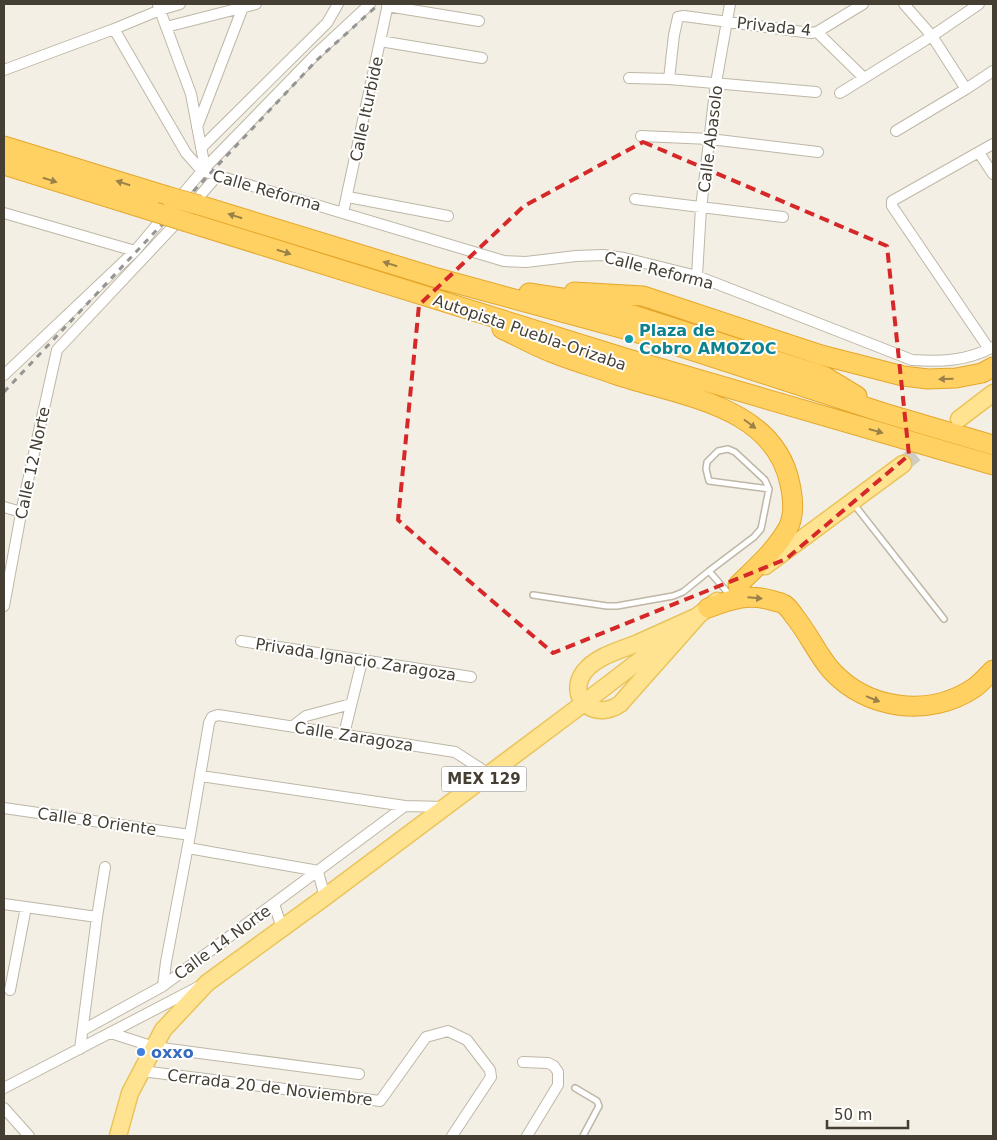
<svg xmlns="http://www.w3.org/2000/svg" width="997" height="1140" viewBox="0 0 997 1140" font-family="'DejaVu Sans',sans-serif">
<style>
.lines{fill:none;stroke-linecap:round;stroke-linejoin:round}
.primary-tunnel{stroke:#d0ccc1;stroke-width:16;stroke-dasharray:16 8;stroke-linecap:butt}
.service-casing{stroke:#bfb7a6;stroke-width:8}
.minor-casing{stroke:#bfb7a6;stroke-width:12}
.primary-casing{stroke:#eac45b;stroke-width:19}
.motorway-casing{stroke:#e5a72b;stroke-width:21}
.service{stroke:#fff;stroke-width:5}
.minor{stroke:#fff;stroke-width:10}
.primary{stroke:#ffe390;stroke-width:16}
.motorway{stroke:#ffd162;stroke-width:19}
.rail{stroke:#949494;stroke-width:3;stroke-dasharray:6 6;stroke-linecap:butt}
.motorway-bridge-casing{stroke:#e5a72b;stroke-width:21;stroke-linecap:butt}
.motorway-bridge{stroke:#ffd162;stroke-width:19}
.oneway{fill:#998148}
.marked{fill:none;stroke:#d62828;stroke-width:4;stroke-dasharray:10 6;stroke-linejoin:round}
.culture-dot{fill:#0f9aa8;stroke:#fff;stroke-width:2}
.shop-dot{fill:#3f7fe0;stroke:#fff;stroke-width:2}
.labels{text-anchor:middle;stroke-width:4;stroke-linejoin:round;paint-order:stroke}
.shield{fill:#fff;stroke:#7d7970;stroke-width:1}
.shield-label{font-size:15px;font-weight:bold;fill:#453f33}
.street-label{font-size:16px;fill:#453f33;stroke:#fff}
.culture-label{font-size:16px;font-weight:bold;fill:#0d838f;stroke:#fff;text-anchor:start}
.shop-label{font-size:16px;font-weight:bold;fill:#366cbe;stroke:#fff;text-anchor:start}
</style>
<rect width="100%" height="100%" fill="#f3efe4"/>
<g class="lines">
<path class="primary-tunnel" d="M903,464L934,439"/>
<g class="service-casing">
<path id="service" d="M853,503L944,619
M728,593L709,571L754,537L761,529L769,489L765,480L735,452L728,449L718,451L707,462L706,469L709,481L769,489
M533,595L607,606H617L673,596L683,592L709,571
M575,1088L597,1101L599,1106L583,1136"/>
</g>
<g class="minor-casing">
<path id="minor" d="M904,4L932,36L966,89
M158,5L191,94L205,168
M387,6L479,21
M166,27L256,4
M114,29L186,153L202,171L504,261L526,262L576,256L603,255L624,258L697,276L912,360C941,362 967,361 993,347
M817,32L864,78
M380,41L482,58
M4,70L114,29L160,10L180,4
M629,78L669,79L816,92
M669,79L674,35L678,17L684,16L811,33L817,32L863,4
M840,93L932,36L979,4
M197,127L243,7
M896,131L966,89L993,71
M641,136L710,139L818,152
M201,148L327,23L338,4
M979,153L993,174
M348,197L448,216
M635,199L783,217
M191,206L217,176
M4,213L135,251
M343,213L388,4
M697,276L701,208L716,83L730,4
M989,349L892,206V201L993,144
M4,375L135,251L202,171L315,55L370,4
M4,507L21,512
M4,606L23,503L57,350L182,217
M241,641L471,677
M293,726L306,716L351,704
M344,734L362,661
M201,776L405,806L445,807
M4,808L190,835
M188,848L313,870L318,872L325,897
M4,904L97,917
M274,904L282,928
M163,986L166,962L190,835L209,723L212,717L218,715L455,752L489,774
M10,990L26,907
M83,1030L163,986L405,806
M111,1033L154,1047L359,1074
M80,1049L97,917L105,867
M523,1062L548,1063L554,1066L558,1072V1085L527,1136
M142,1071L380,1101L426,1037L448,1031L467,1040L490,1070L491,1077L452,1136
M4,1088L198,987
M4,1108L29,1136"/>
</g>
<g class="primary-casing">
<path id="primary" d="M959,419L993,393
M765,566L903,464
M698,616L620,704C594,722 566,697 584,672C596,656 621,650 638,643C658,634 678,625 698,616Z
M118,1136L130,1093L163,1030L207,983L325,897L584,703L717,601"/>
</g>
<g class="motorway-casing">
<path id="motorway" d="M4,146L170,197
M4,165L155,212
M199,205L437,278L632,331L884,413L993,445
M187,222L625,358L993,465
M574,292L643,296L821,355L903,376L928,379L956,378L982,373L993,367
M529,293L568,299L636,316L824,376L857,396
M502,329C519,337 535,346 553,353C573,361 594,367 614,374C677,396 774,404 790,484C793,498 795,515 788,528C776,550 755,568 738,585
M708,608C732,599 749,593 774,601C778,602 783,603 785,605C789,608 792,613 795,617C808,633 818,655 831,670C867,710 929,718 974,688C981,683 987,676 993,670"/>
</g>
<use href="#service" class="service"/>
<use href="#minor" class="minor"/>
<use href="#primary" class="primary"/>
<use href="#motorway" class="motorway"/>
<path class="rail" d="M4,392L317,60L379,4"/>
<g class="motorway-bridge-casing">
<path id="motorway-bridge" d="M170,197L199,205
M155,212L187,222"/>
</g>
<use href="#motorway-bridge" class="motorway-bridge"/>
</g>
<defs><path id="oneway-solid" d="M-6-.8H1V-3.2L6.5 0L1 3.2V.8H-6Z" transform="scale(1.25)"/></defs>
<g class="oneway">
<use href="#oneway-solid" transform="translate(50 180) rotate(17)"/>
<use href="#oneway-solid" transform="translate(123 183) rotate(-163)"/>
<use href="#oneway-solid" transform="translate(235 216) rotate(-163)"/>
<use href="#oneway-solid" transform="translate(284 252) rotate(17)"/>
<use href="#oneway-solid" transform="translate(390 264) rotate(-163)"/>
<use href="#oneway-solid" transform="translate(946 379) rotate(178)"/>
<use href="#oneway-solid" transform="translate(750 424) rotate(37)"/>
<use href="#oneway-solid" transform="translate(876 431) rotate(16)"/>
<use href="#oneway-solid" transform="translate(755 598) rotate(5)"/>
<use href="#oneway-solid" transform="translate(873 699) rotate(22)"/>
</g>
<path class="marked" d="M643,142L887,246L909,455L786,559L553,653L398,520L419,305L524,206Z"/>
<circle class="culture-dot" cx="629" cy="339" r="5"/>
<circle class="shop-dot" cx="141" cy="1052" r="5"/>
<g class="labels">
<rect class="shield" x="441.5" y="766.5" width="85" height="25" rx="4"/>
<g class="shield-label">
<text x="484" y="784">MEX 129</text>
</g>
<g class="street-label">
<text transform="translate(774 26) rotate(6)" y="6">Privada 4</text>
<text transform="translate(366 109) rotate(-78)" y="6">Calle Iturbide</text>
<text transform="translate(710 139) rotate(-83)" y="6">Calle Abasolo</text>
<text transform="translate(267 190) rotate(16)" y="6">Calle Reforma</text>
<text transform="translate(659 270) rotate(14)" y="6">Calle Reforma</text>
<text transform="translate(530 332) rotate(19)" y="6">Autopista Puebla-Orizaba</text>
<text transform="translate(32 463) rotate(-78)" y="6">Calle 12 Norte</text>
<text transform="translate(356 659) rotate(9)" y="6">Privada Ignacio Zaragoza</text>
<text transform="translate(354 736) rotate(9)" y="6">Calle Zaragoza</text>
<text transform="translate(97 821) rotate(8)" y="6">Calle 8 Oriente</text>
<text transform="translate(222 942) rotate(-36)" y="6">Calle 14 Norte</text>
<text transform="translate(270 1087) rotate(7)" y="6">Cerrada 20 de Noviembre</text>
</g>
<g class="culture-label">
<text x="639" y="336">Plaza de<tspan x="639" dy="18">Cobro AMOZOC</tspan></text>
</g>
<g class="shop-label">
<text x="151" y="1058">oxxo</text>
</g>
</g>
<rect width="997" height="1140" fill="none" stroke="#453f33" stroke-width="10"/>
<path d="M827 1120v8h81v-8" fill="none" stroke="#453f33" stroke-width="2.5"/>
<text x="834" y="1120" font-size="15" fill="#453f33" stroke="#ffffff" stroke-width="4" paint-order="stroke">50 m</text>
</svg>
